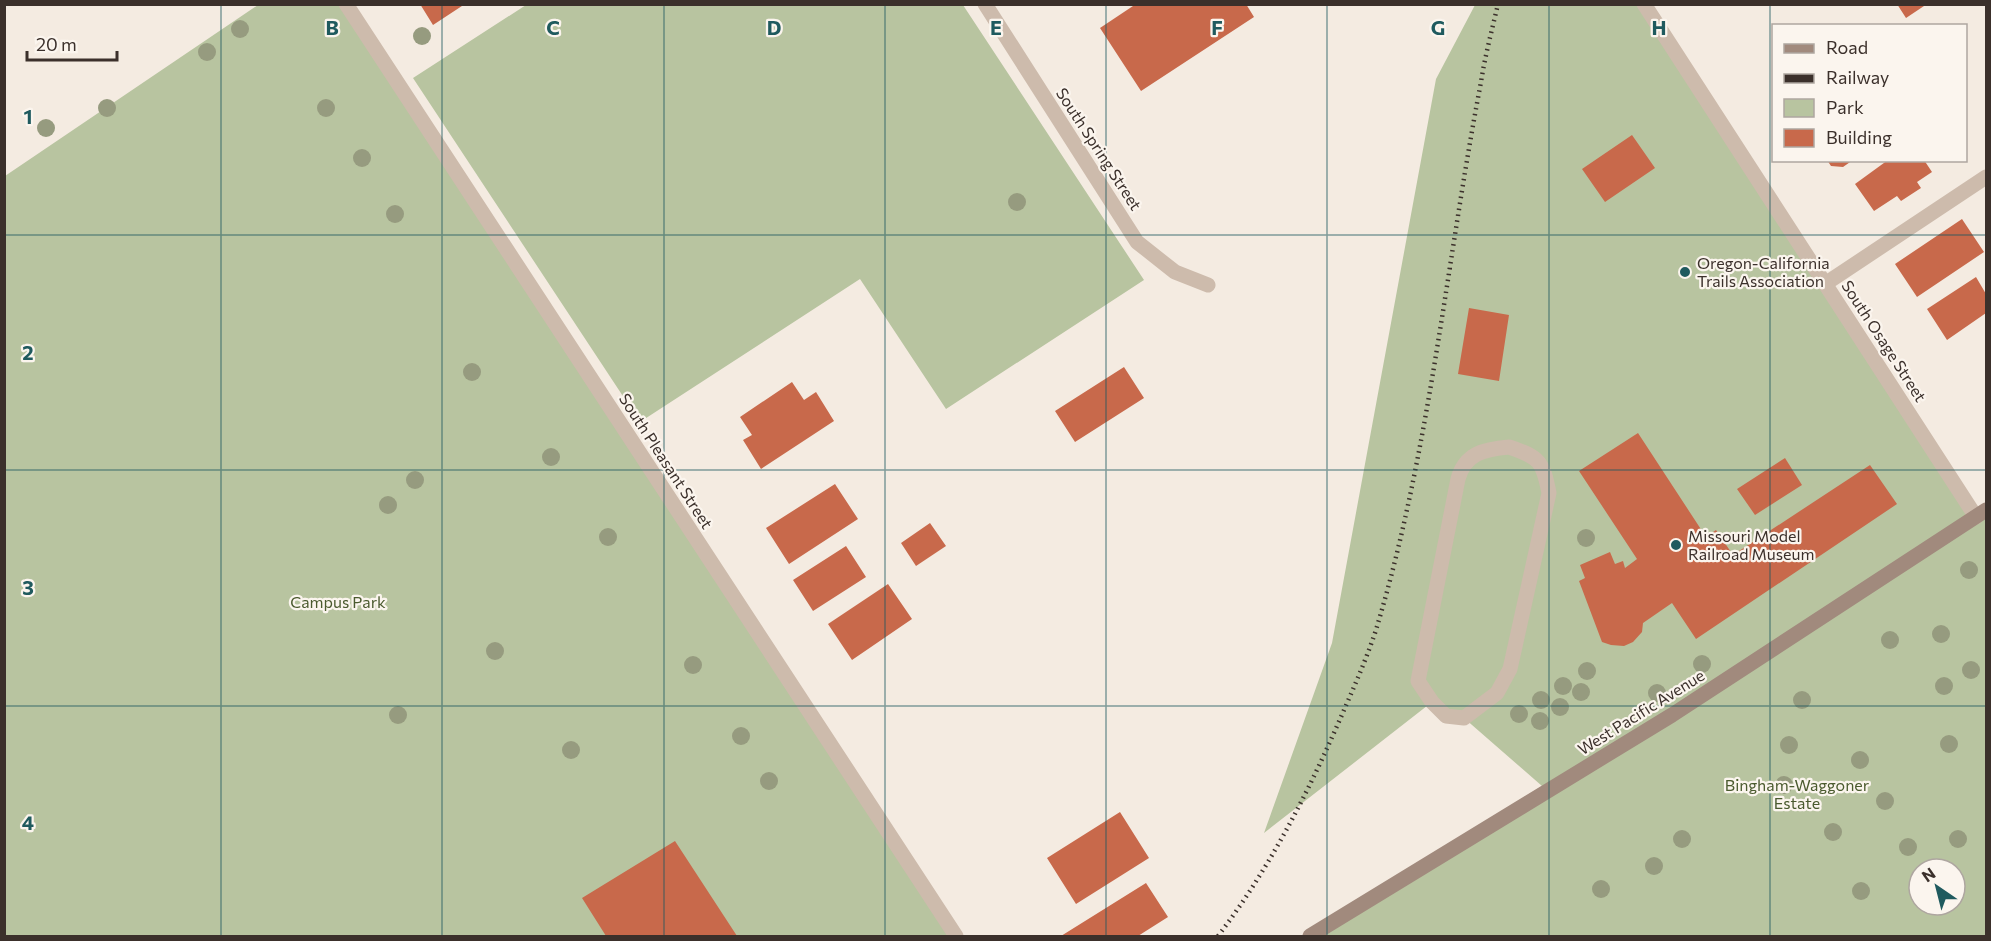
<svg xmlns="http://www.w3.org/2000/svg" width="1991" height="941" viewBox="0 0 1991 941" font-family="Commissioner,sans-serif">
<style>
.green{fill:#b8c4a0;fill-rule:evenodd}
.building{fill:#c8694b}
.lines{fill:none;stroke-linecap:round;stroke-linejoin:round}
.lane{stroke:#cdbbac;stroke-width:15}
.street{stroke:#cdbbac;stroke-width:15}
.secondary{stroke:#a18a7d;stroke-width:15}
.rail{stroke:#3b302b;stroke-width:4.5;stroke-dasharray:1.5 4.5;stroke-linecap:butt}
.tree{fill:#969b7f}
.grid{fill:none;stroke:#1f5a5e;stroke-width:1.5;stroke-opacity:0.55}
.poi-dot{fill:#1f5a5e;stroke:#fbf5ee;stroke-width:2}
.labels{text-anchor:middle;stroke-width:4.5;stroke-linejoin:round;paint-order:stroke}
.street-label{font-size:16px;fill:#3b302b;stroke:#fbf5ee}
.poi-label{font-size:16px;fill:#3b302b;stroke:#fbf5ee;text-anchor:start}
.park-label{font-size:16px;fill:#4a5a2e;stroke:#fbf5ee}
.grid-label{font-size:20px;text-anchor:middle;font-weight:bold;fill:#1f5a5e;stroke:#fbf5ee;stroke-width:4.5;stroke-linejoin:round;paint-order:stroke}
</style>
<rect width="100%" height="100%" fill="#f4ebe1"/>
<path class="green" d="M258,5H346L956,936H5V176Z
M526,5H963L1144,280L946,409L860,279L640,422L413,78Z
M1475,5H1644L1975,514L1986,508V936H1303L1542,786L1464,718L1432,702L1264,833L1332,643L1436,79ZM1919,869H1955V905H1919Z"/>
<path class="building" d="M420,4H465L433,25Z
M1136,4H1246L1254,17L1141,91L1100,28Z
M1897,4H1927L1906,18Z
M1632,135L1655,168L1605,202L1582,169Z
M1827,160H1853L1843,167L1831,166Z
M1888,160H1924L1932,172L1917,182L1921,188L1901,201L1897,196L1874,211L1855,184Z
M1962,219L1984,252L1917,297L1895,264Z
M1976,277L1986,294V313L1947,340L1927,309Z
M1469,308L1509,315L1499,381L1458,374Z
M1124,367L1144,398L1075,442L1055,411Z
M792,382L804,400L816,392L834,421L761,469L743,440L752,435L740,417Z
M1638,433L1706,537L1716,530L1733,555L1870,465L1897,504L1696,639L1672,603L1643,623L1642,632L1633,642L1624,646L1611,645L1602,642L1579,581L1585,578L1580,565L1610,552L1615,564L1623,561L1625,568L1637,559L1579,471Z
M1785,458L1802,485L1755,515L1737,489Z
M835,484L858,519L789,564L766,528Z
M930,523L946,546L916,566L901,543Z
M846,546L866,577L813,611L793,580Z
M888,584L912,619L852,660L828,624Z
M1120,812L1149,858L1076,904L1047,858Z
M675,841L737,936H606L582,898Z
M1146,883L1168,917L1138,936H1061Z"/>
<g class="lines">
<path class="lane" d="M1825,284L1986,177
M1509,447C1540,457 1543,462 1549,493L1510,669L1497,693L1464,718L1446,716L1432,702L1418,681L1458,479C1465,453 1485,449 1509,447Z"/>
<path class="street" d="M346,4L956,936
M985,4L1137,242L1175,272L1208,285
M1644,4L1976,517"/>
<path class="secondary" d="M1310,936L1672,715L1986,510"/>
<path class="rail" d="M1218,936C1267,872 1305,799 1337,726C1351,694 1365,663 1376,630C1430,451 1446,264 1481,82C1485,56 1492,30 1498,4"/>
</g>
<g class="tree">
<circle cx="240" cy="29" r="9"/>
<circle cx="422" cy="36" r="9"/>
<circle cx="207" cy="52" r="9"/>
<circle cx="107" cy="108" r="9"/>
<circle cx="326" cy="108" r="9"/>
<circle cx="46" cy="128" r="9"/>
<circle cx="362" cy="158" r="9"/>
<circle cx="1017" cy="202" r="9"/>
<circle cx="395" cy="214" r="9"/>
<circle cx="472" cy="372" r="9"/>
<circle cx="551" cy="457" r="9"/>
<circle cx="415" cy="480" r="9"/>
<circle cx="388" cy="505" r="9"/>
<circle cx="608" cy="537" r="9"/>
<circle cx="1586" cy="538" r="9"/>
<circle cx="1969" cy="570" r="9"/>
<circle cx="1941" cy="634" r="9"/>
<circle cx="1890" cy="640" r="9"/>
<circle cx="495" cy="651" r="9"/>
<circle cx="1702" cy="664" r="9"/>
<circle cx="693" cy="665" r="9"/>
<circle cx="1971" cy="670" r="9"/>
<circle cx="1587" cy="671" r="9"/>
<circle cx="1563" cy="686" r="9"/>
<circle cx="1944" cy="686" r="9"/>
<circle cx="1581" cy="692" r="9"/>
<circle cx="1657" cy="693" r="9"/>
<circle cx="1541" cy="700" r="9"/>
<circle cx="1802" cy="700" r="9"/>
<circle cx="1560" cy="707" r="9"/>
<circle cx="1519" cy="714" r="9"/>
<circle cx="398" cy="715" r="9"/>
<circle cx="1540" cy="721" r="9"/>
<circle cx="741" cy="736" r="9"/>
<circle cx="1949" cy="744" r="9"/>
<circle cx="1789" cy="745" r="9"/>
<circle cx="571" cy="750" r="9"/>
<circle cx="1860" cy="760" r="9"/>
<circle cx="769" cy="781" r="9"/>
<circle cx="1784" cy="785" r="9"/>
<circle cx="1885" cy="801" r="9"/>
<circle cx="1833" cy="832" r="9"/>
<circle cx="1682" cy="839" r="9"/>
<circle cx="1958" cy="839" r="9"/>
<circle cx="1908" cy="847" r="9"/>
<circle cx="1654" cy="866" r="9"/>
<circle cx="1601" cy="889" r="9"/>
<circle cx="1861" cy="891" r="9"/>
</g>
<path class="grid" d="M221,4V936M442,4V936M664,4V936M885,4V936M1106,4V936M1327,4V936M1549,4V936M1770,4V936M4,235H1986M4,470H1986M4,706H1986"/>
<g class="poi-dot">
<circle cx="1685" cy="272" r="6"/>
<circle cx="1676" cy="545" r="6"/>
</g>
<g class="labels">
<g class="street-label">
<text transform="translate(1099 149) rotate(57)" y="6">South Spring Street</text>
<text transform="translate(1884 341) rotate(57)" y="6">South Osage Street</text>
<text transform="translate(666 461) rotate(57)" y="6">South Pleasant Street</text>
<text transform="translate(1641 712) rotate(-32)" y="6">West Pacific Avenue</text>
</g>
<g class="poi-label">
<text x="1697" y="269">Oregon-California<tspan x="1697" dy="18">Trails Association</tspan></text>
<text x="1688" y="542">Missouri Model<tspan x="1688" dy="18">Railroad Museum</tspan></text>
</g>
<g class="park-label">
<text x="338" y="608">Campus Park</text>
<text x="1797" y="791">Bingham-Waggoner<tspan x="1797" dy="18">Estate</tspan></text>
</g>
</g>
<g class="grid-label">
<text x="332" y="35">B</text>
<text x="553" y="35">C</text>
<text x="774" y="35">D</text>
<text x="996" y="35">E</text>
<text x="1217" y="35">F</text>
<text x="1438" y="35">G</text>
<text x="1659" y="35">H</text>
<text x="28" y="124">1</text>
<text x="28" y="360">2</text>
<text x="28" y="595">3</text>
<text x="28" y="830">4</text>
</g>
<rect width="1991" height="941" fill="none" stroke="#3b302b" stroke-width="12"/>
<rect x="1772" y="24" width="195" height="138" fill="#fbf5ee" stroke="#aea6a0" stroke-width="1.5"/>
<rect x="1784" y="44" width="30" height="9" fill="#a18a7d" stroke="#aea6a0" stroke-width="1.5"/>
<text x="1826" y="54" font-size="18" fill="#3b302b">Road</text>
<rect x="1784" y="74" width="30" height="9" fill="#3b302b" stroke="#aea6a0" stroke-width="1.5"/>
<text x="1826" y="84" font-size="18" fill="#3b302b">Railway</text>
<rect x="1784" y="99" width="30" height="18" fill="#b8c4a0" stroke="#aea6a0" stroke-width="1.5"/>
<text x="1826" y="114" font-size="18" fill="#3b302b">Park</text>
<rect x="1784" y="129" width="30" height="18" fill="#c8694b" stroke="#aea6a0" stroke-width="1.5"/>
<text x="1826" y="144" font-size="18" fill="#3b302b">Building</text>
<g transform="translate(1937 887) rotate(325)"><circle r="28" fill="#fbf5ee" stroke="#aea6a0" stroke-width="1.5"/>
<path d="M0-4.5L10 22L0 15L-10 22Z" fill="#1f5a5e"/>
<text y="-9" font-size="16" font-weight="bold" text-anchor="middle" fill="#3b302b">N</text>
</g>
<path d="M27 51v9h90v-9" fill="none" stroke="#3b302b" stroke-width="3"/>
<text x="36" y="51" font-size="18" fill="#3b302b" stroke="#fbf5ee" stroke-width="4.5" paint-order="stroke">20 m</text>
</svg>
